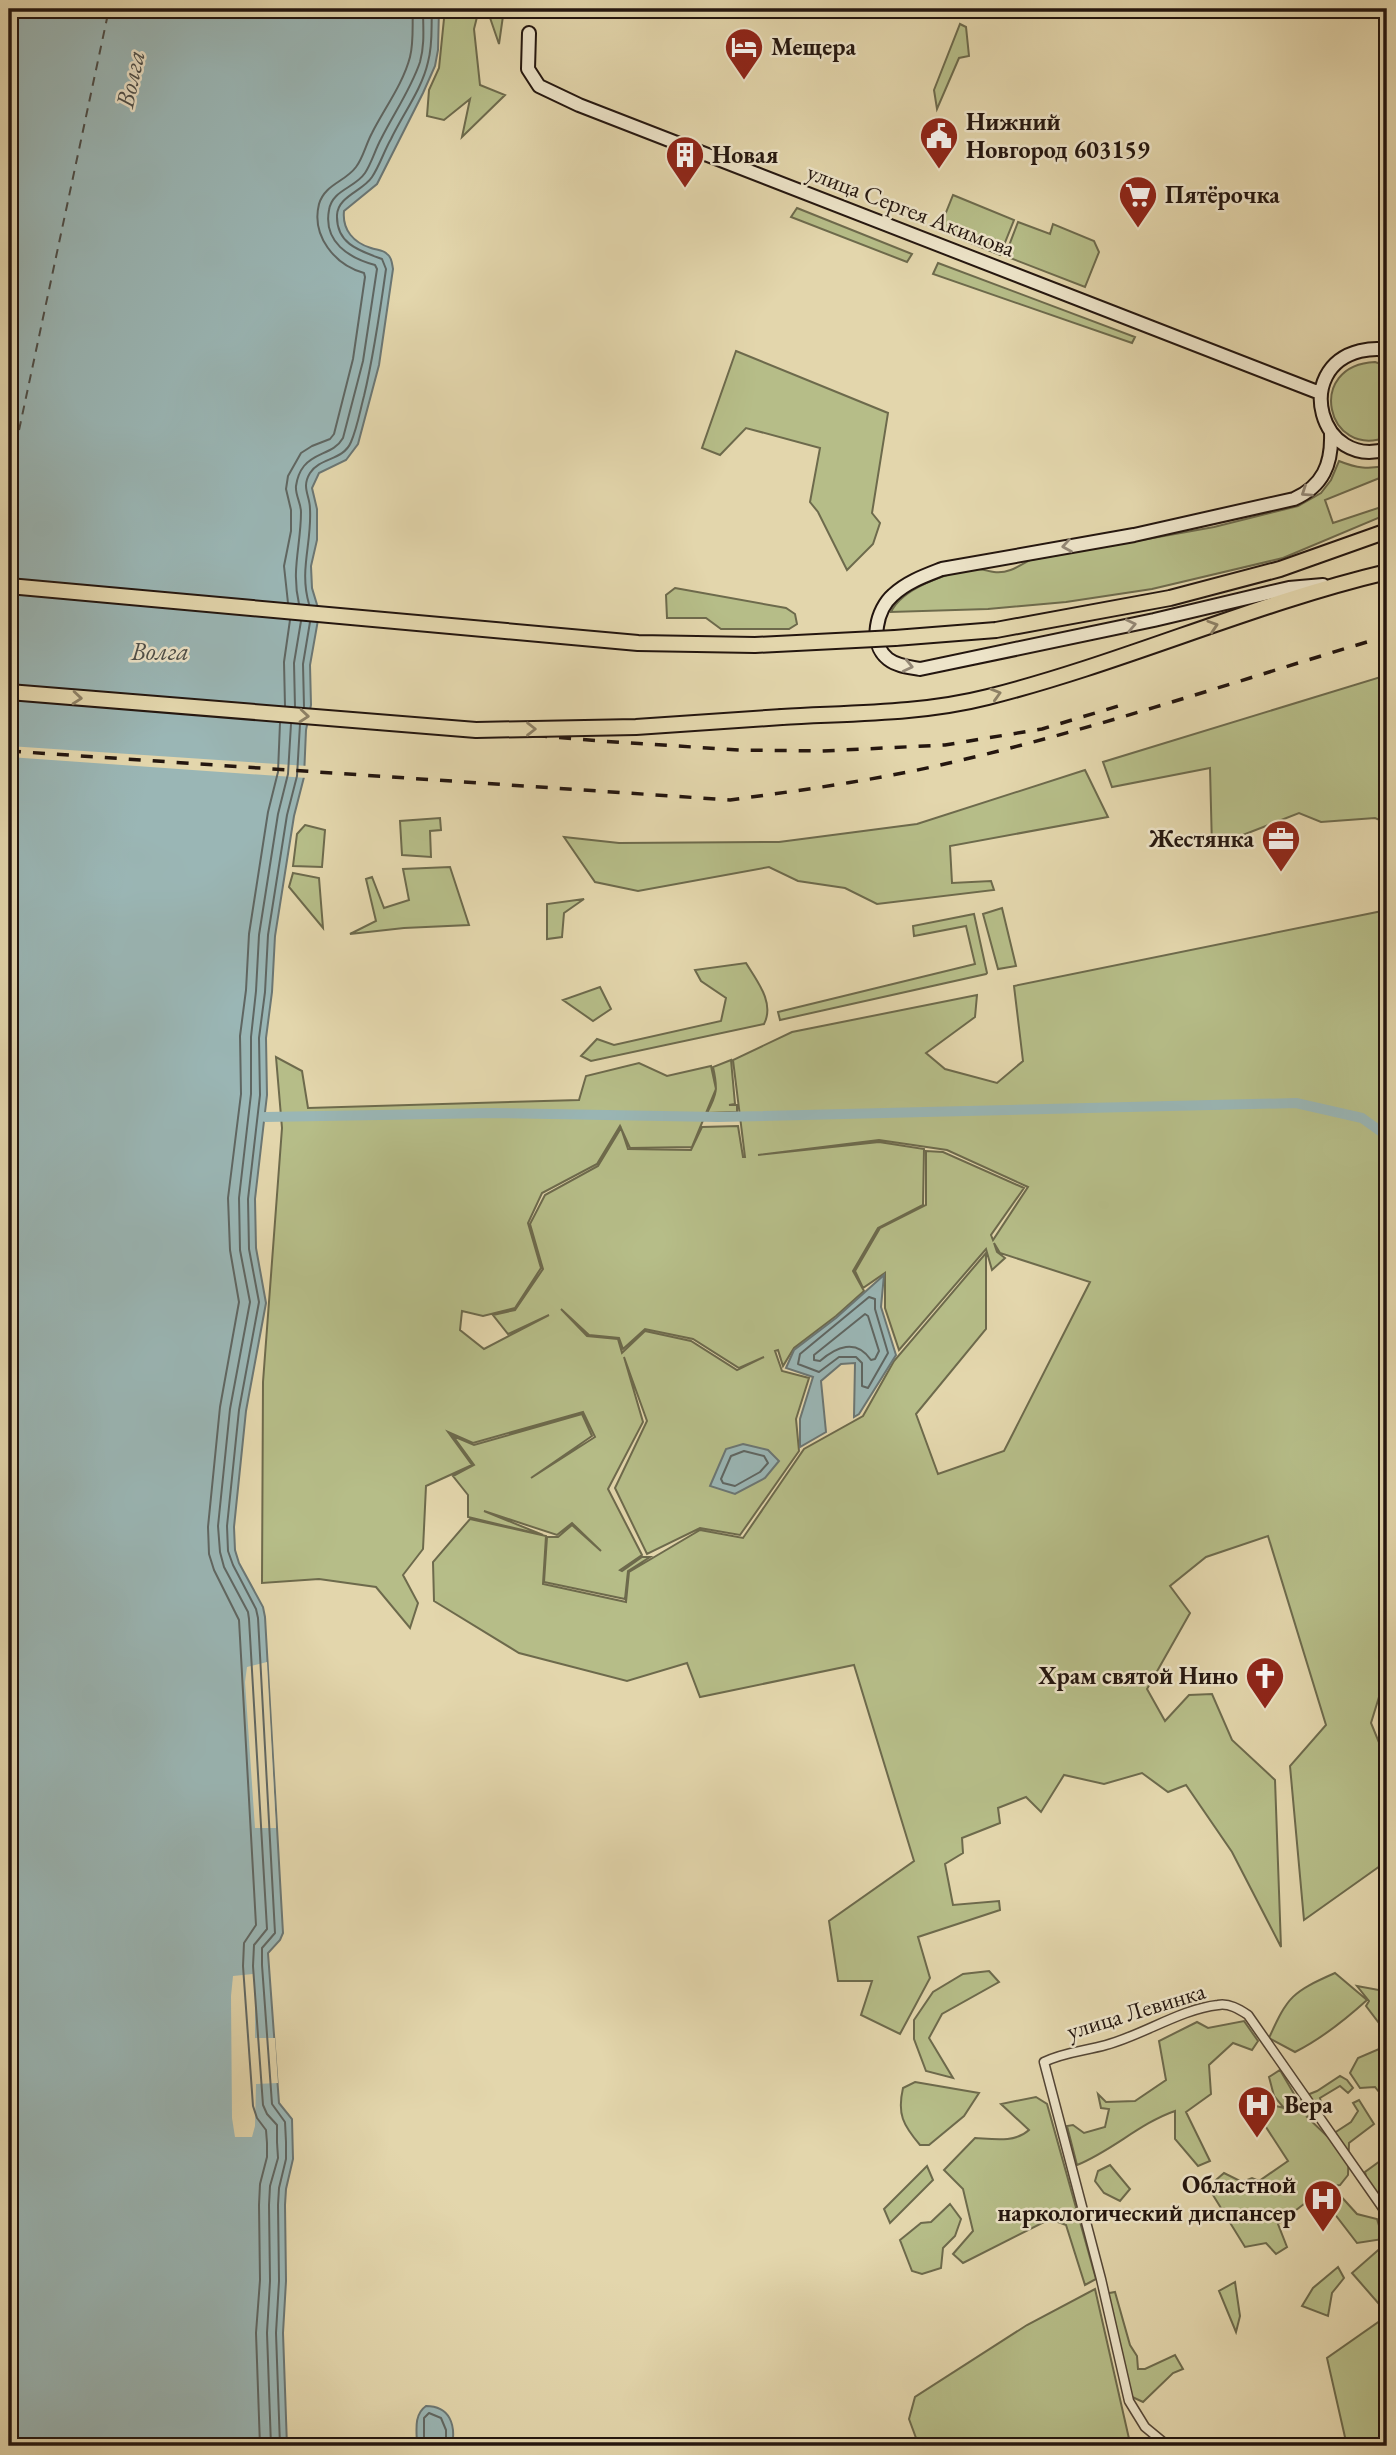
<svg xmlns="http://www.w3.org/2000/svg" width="1396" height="2455" viewBox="0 0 1396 2455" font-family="'EB Garamond',serif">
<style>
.green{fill:#b6bd88;stroke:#6d6a4c;stroke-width:2;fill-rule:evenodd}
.water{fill:#9ab6b5;stroke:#6b7673;stroke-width:2}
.pier{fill:#e3d6ac}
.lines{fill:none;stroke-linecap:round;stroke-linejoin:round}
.shore{stroke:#5f6662;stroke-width:2}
.canal{stroke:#9ab6b5;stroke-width:10}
.ferry{stroke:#4d4e49;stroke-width:2;stroke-dasharray:9 7;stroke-linecap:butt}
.street-casing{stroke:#544636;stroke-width:11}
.secondary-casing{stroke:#24160f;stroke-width:16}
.primary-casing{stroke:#24160f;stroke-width:18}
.street{stroke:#ede4c9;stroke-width:8}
.secondary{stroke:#ede4c9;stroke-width:12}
.primary{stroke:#e3d6ac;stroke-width:14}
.rail{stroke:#24160f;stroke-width:3.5;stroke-dasharray:12 12;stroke-linecap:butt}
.primary-bridge-casing{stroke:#24160f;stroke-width:18;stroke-linecap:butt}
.primary-bridge{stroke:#e3d6ac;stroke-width:14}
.oneway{stroke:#938775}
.oneway2{stroke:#8d8065}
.labels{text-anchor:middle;stroke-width:5;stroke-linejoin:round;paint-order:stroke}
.poi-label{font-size:24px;font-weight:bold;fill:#24160f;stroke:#ede4c9;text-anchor:start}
.street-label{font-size:24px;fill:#24160f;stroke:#ede4c9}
.water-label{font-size:26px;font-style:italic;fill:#4d4e49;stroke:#ede4c9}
</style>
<rect width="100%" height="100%" fill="#e3d6ac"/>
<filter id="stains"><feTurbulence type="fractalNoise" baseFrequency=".00286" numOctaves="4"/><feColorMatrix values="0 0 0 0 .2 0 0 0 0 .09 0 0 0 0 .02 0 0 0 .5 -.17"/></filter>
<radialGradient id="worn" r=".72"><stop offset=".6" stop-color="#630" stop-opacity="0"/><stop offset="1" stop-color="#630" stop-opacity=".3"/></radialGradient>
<path class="green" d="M445,9H479L474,29L480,85L505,95L462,137L470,99L444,120L427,116L429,90L439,68Z
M487,9H504L499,44Z
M960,24L966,27L969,56L959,58L937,109L934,90Z
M953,195L1014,220L1000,255L939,230Z
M797,208L912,254L907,262L791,217Z
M1018,222L1050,234L1053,224L1094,241L1099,252L1085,287L1005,256Z
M938,263L1135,337L1132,343L933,274Z
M736,351L888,413L872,513L880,523L873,544L847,570L818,512L810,502L820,448L746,428L720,455L702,448Z
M1375,362L1387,366V437C1326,460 1305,365 1375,362Z
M1339,461C1356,468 1369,470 1387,465V475L1325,500L1333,523L1378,508L1382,510L1383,516L1283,558L1152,589L1066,602L988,609L891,612C902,588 947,573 972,569C979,568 987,571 994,572C1008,574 1019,566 1030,560L1214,527L1298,506L1321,493L1331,480Z
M675,588L786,608L795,614L797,624L789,629H721L706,618H667L666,595Z
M1387,675V685L1381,707L1387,724V823L1375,818L1321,822L1299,813L1212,847L1210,768L1112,787L1103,762Z
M1085,770L1108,817L950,846L952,883L991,881L994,890L877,904L845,888L798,881L769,867L638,891L595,882L564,837L619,843L779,842L917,824Z
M440,818L441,830L430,831L431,857L402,855L400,821Z
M305,825L325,830L322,867L293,866L297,834Z
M450,867L469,925L404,928L350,934L376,921L366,879L372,877L384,908L409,900L403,869Z
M293,873L319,878L323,928L289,887Z
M584,899L564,913L562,937L547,939V904Z
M1002,908L1016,966L998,969L983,914Z
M1387,910V1671L1371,1723L1387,1762V1861L1304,1920L1290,1766L1326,1725L1268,1536L1206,1557L1170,1586L1190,1613L1147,1689L1165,1721L1189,1695L1212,1694L1232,1740L1275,1780L1281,1947L1232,1852L1186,1785L1168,1792L1142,1773L1104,1784L1064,1775L1041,1812L1026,1797L998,1808L1000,1823L962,1838L963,1853L945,1864L953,1905L999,1901L1000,1910L918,1937L930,1978L900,2034L861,2015L872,1981H838L829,1921L914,1861L854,1665L700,1697L687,1663L627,1681L519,1653L434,1601L433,1562L470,1519L546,1536L543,1584L626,1602L629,1572L700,1530L743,1538L804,1449L863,1416L894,1361L986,1253V1329L916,1414L938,1474L1004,1451L1090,1282L1000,1253L994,1243L997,1252L1005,1258L992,1270L986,1249L899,1350L885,1308V1273L863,1288L855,1271L880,1228L926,1205V1151L943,1152L1024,1188L991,1235L993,1240L1028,1187L947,1150L879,1140L758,1155L879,1142L924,1149L923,1205L878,1228L853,1271L864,1291L836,1316L794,1348L783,1366L778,1350L775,1351L782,1371L809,1378L796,1419L799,1451L740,1535L700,1528L647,1554L615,1488L647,1421L624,1357L643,1422L608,1489L642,1555L620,1570L622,1571L642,1557H650L628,1571L625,1599L544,1582L547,1537H558L572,1525L601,1551L572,1523L557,1535L484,1511L543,1535L468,1517V1495L453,1476L474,1465L453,1436L474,1445L582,1414L592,1436L531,1478L595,1437L583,1412L473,1443L448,1432L472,1465L426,1486L423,1549L403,1575L418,1603L410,1628L376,1587L319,1579L262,1583L263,1382L282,1128L276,1057L302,1071L308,1108L579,1100L586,1076L639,1063L667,1076L711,1066L716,1089L692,1147L630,1148L620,1126L597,1164L542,1193L528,1223L541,1268L515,1308L483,1316L462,1311L460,1330L484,1349L549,1315L508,1334L493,1315L515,1310L543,1269L530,1224L545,1195L598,1166L621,1128L628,1149L691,1150L702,1127L738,1126L743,1157H745L733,1060L792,1032L977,995L975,1017L926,1053L945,1069L997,1083L1023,1061L1014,986ZM561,1309L589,1335L619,1338L623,1349L645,1329L693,1339L739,1368L764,1357L737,1370L691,1341L645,1331L622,1353L618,1339L587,1336Z
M974,914L987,973L986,974L780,1020L778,1012L975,964L966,926L914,936L913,926Z
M746,963C757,981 775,1003 764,1024L591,1061L581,1056L597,1039L614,1045L721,1021L726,998L701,981L695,970Z
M600,987L611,1009L593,1021L563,1000Z
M731,1060L735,1104L729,1105H737V1112L707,1113C717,1094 718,1089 713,1067Z
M989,1971L999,1982L942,2014L929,2038L953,2078L926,2071L914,2039V2020L933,1992L963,1974Z
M1335,1973L1367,2000C1346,2019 1321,2039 1295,2052L1269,2038C1288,1996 1292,1992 1335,1973Z
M1357,1986L1384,1991L1387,1989V2023L1382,2027L1366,2006L1369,2001Z
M1244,2021L1258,2041L1252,2050L1233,2043L1209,2065L1211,2094L1186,2112L1210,2161L1198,2166L1175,2139V2111C1140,2123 1112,2151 1077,2165L1067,2126L1073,2125L1084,2133L1105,2127L1109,2109L1101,2108L1098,2094L1106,2102L1135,2101L1166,2080L1159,2041L1197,2022L1208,2028Z
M1379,2049L1387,2061V2102L1375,2087L1360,2088L1350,2073L1358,2058Z
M1280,2070L1297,2099L1317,2091L1340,2076L1347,2080L1353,2088L1348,2093L1340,2086L1320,2098L1322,2108L1307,2117L1328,2137L1351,2122L1358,2111L1353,2103L1359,2100L1374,2124L1349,2143L1348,2175L1340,2185L1326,2187L1278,2224L1287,2247L1276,2254L1266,2243L1245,2247L1208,2187L1224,2173L1242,2182L1252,2178L1259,2181L1288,2161L1253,2107L1260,2102L1284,2108L1274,2096L1269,2077Z
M915,2082L979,2093L964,2116L929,2145H920C903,2125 897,2114 903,2088Z
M1036,2097L1047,2104L1096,2279L1085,2285L1066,2225L1050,2219L963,2263L953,2254L973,2231L963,2189L944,2170L975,2138C993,2139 1015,2143 1029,2130L1001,2104Z
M1387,2156V2182L1382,2187L1387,2195V2224L1370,2195L1365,2172Z
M1110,2165L1130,2189L1120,2201L1104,2193L1095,2181L1098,2171Z
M927,2166L933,2180L890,2223L884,2209Z
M1337,2192L1357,2214L1377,2219L1383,2239L1357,2243L1324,2200Z
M950,2204L961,2219L955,2236L943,2248L941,2268L922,2274L912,2271L900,2240L921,2223L931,2222Z
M1384,2245L1387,2247V2297L1379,2304L1352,2273Z
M1338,2267L1344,2278L1332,2293L1328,2316L1302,2306L1313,2288Z
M1235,2282L1240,2316L1236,2332L1219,2291Z
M1095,2289L1130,2443L1138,2446H919L909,2419L915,2397L1027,2325Z
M1115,2292L1130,2345L1137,2356L1138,2369H1145L1175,2355L1183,2369L1173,2373L1143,2402L1128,2395L1104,2294Z
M1387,2316V2446H1347L1327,2358Z"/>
<path class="water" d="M9,9H439L438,50L435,66L423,93L377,184L344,211C342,230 354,243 371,248C376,250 384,250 387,254C392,257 392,264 393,269L379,365L358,444L346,460L319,473L312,488L317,509V540L311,566L312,588L318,608V620L310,665L311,705L306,730L304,777L294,816L275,936L272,992L266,1038L267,1095L255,1199L256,1248L266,1303L246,1411L234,1527L235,1550L239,1563L263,1607L265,1617L283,1933L280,1940L268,1953L279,2103L292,2119L293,2159L286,2189L285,2205L286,2281L283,2333L287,2446H9Z
M884,1275L881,1307L896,1355L859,1414L854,1417L855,1363L841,1364L821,1381L826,1432L800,1447V1419L813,1377L786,1368L794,1350L836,1318Z
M743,1444L768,1450L779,1461L765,1478L735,1494L710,1486L726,1449Z
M426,2406C450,2406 456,2425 452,2446H417C417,2432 413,2415 426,2406Z"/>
<path class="pier" d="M9,746L308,766L307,778L9,757Z
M267,1662L276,1828H255L245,1682L247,1667Z
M253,1974L255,1985V2038H275L278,2083L256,2084L255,2126L252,2137H235L232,2118L231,1996L233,1976Z"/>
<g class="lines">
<path class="shore" d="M288,603L284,566L291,531V510L286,489L288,476L301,453L312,446L330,439L334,434L353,359L365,277L364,273C335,265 311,236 319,204C325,184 345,182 356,167C363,158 366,144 372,133C384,109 403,84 410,57C414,41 412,25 413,9
M299,604C291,570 301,545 301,512C301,503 295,495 296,486C297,479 300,471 304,466C315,452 334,454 343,438L363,361L377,269L375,265C349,258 323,242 329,210C332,190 355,188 365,173C372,162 375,150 381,139C394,113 411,89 420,62C425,44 423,27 423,9
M309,604C299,570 312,543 310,509C310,495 301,488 310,473C320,457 343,461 351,442C357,428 360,411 364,396C374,354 380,312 386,269L382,259C360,251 336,244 337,215C338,196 363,191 372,177C380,165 384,151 391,139C403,114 422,89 428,62C433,44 431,27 432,9
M285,706L284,662L290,620
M295,707L294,663L301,621
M304,707L303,664L310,622
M869,1297L875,1299V1309L888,1353L868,1388L862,1386V1363L856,1357H839L819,1372L798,1364L800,1354Z
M865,1314L868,1316L879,1351L875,1359L871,1360C856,1338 836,1347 820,1361L814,1360V1355Z
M744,1451L764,1456L768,1463L760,1472L735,1486L723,1483L721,1479L731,1456Z
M260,2446L256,2333L260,2280L259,2205L260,2184L267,2157V2143L266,2130L257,2118L253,2106L243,1966L244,1943L256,1925L239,1620L214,1570L209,1554L208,1527L220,1407L239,1302L230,1250L228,1198L241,1094L240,1036L246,990L249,934L268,812L278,772L280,723
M271,2446L267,2333L270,2281L269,2205L270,2186L278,2158L277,2142V2125L267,2114L263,2105L253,1966L254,1945L267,1929L249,1619L248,1612L224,1567L220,1552L218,1526L230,1409L250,1302L240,1250L239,1198L251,1094V1037L256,991L259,935L278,814L288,774L291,724
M280,2446L276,2333L279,2281L278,2205L279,2188L286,2159V2142L285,2122L272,2104L262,1965V1948L275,1933L258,1618L256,1609L233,1565L228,1551L227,1526L239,1410L259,1302L249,1249L248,1199L260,1095L259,1038L265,992L268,935L287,815L297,776L300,724
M424,2446V2418L429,2413L441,2418L446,2430V2446"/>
<path class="canal" d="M265,1117L492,1113L718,1117L1296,1103L1362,1118L1387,1136"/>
<path class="ferry" d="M9,477L109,9"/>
<g class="street-casing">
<path id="street" d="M1168,2446L1145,2427L1129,2401L1101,2279L1044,2062C1064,2052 1085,2051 1106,2045C1143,2035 1181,2009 1218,2005C1229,2003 1239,2009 1248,2015L1387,2214"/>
</g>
<g class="secondary-casing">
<path id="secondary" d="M529,33L528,69L539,86L579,105L1320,393
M1387,350C1378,348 1369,349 1360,351C1292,368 1320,470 1387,449
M1323,585L1289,588L1154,620L920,669C909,667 897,666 888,659C868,643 877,609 893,595C907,582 924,576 942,569L1134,535L1294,499C1323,486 1332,464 1331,434"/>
</g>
<g class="primary-casing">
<path id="primary" d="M895,638L996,630L1170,598L1280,569L1387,531
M782,717C850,713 921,714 988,697C1123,663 1252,604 1387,572"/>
</g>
<use href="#street" class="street"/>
<use href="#secondary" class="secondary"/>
<use href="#primary" class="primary"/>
<path class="rail" d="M9,692L600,741L739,750L822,751L945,745L1042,729L1125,704
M9,751L730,800C803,790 877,780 949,763C1097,729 1242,679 1387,636"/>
<g class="primary-bridge-casing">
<path id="primary-bridge" d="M9,586L638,643L755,645L895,638
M9,692L476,730L636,727L782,717"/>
</g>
<use href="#primary-bridge" class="primary-bridge"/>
</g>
<defs><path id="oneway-chevron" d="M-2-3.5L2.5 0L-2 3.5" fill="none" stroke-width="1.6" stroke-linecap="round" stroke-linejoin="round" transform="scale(1.75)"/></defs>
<g class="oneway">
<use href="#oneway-chevron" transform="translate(1306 492) rotate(146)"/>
<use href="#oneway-chevron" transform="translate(1067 546) rotate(170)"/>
<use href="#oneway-chevron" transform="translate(1131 625) rotate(-12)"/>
<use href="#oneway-chevron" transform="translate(908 666) rotate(13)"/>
</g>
<g class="oneway2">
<use href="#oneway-chevron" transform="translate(1213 626) rotate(-18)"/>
<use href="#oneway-chevron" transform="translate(996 694) rotate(-16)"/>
<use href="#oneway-chevron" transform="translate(77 698) rotate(5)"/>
<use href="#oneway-chevron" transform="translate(304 716) rotate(5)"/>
<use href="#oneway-chevron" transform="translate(531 729)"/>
</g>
<defs>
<g id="hotel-pin" transform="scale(2.0125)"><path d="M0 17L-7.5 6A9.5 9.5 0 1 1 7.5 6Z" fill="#8f2418" stroke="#ede4c9"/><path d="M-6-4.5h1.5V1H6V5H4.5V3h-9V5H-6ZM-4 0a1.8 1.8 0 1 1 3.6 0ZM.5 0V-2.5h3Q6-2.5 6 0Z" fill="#fff"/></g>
<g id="civic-pin" transform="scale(2.0125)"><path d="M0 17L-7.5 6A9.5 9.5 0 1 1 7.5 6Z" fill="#8f2418" stroke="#ede4c9"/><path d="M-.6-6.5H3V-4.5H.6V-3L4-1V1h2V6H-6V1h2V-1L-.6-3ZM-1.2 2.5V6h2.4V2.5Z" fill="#fff"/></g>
<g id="building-pin" transform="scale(2.0125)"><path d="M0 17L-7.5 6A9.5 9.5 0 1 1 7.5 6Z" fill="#8f2418" stroke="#ede4c9"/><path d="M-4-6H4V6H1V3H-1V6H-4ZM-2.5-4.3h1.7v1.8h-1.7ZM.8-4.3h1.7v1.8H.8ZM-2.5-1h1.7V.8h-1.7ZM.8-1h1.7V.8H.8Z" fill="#fff"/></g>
<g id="supermarket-pin" transform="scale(2.0125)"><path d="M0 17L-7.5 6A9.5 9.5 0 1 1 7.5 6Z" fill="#8f2418" stroke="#ede4c9"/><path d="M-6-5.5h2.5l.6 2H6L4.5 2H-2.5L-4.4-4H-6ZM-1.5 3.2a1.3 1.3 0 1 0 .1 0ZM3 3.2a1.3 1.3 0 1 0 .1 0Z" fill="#fff"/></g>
<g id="office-pin" transform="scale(2.0125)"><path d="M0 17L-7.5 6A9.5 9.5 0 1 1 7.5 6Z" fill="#8f2418" stroke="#ede4c9"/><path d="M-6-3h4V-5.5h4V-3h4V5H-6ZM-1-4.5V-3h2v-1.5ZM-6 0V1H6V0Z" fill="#fff"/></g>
<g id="church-pin" transform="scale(2.0125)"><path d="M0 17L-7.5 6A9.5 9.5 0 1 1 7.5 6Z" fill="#8f2418" stroke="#ede4c9"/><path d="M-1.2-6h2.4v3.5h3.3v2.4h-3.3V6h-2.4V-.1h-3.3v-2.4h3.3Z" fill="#fff"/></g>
<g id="hospital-pin" transform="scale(2.0125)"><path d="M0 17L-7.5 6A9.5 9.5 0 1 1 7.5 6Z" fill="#8f2418" stroke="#ede4c9"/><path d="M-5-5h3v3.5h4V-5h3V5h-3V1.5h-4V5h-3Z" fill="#fff"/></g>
</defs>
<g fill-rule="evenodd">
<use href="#hotel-pin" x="744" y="47"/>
<use href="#civic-pin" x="939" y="136"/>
<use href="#building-pin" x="685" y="155"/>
<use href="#supermarket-pin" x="1138" y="195"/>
<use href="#office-pin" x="1281" y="839"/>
<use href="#church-pin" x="1265" y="1676"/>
<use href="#hospital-pin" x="1257" y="2105"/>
<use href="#hospital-pin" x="1323" y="2199"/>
</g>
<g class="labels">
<g class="poi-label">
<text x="771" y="55">Мещера</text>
<text x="966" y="130">Нижний<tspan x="966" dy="28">Новгород 603159</tspan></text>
<text x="712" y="163">Новая</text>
<text x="1165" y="203">Пятёрочка</text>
<text x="1254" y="847" text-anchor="end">Жестянка</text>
<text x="1238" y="1684" text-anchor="end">Храм святой Нино</text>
<text x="1284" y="2113">Вера</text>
<text x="1296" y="2193" text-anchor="end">Областной<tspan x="1296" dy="28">наркологический диспансер</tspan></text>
</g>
<g class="street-label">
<text transform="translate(911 210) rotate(21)" y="8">улица Сергея Акимова</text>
<text transform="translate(1136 2011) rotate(-17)" y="8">улица Левинка</text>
</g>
<g class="water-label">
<text transform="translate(130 79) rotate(-78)" y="9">Волга</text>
<text x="160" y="660">Волга</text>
</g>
</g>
<rect width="1396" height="2455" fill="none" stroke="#e3d6ac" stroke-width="35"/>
<rect x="10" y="10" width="1375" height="2434" fill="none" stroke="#24160f" stroke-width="3.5"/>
<rect x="18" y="18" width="1361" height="2420" fill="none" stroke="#24160f" stroke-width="2"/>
<rect width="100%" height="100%" filter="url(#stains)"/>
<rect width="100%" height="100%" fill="url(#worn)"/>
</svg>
